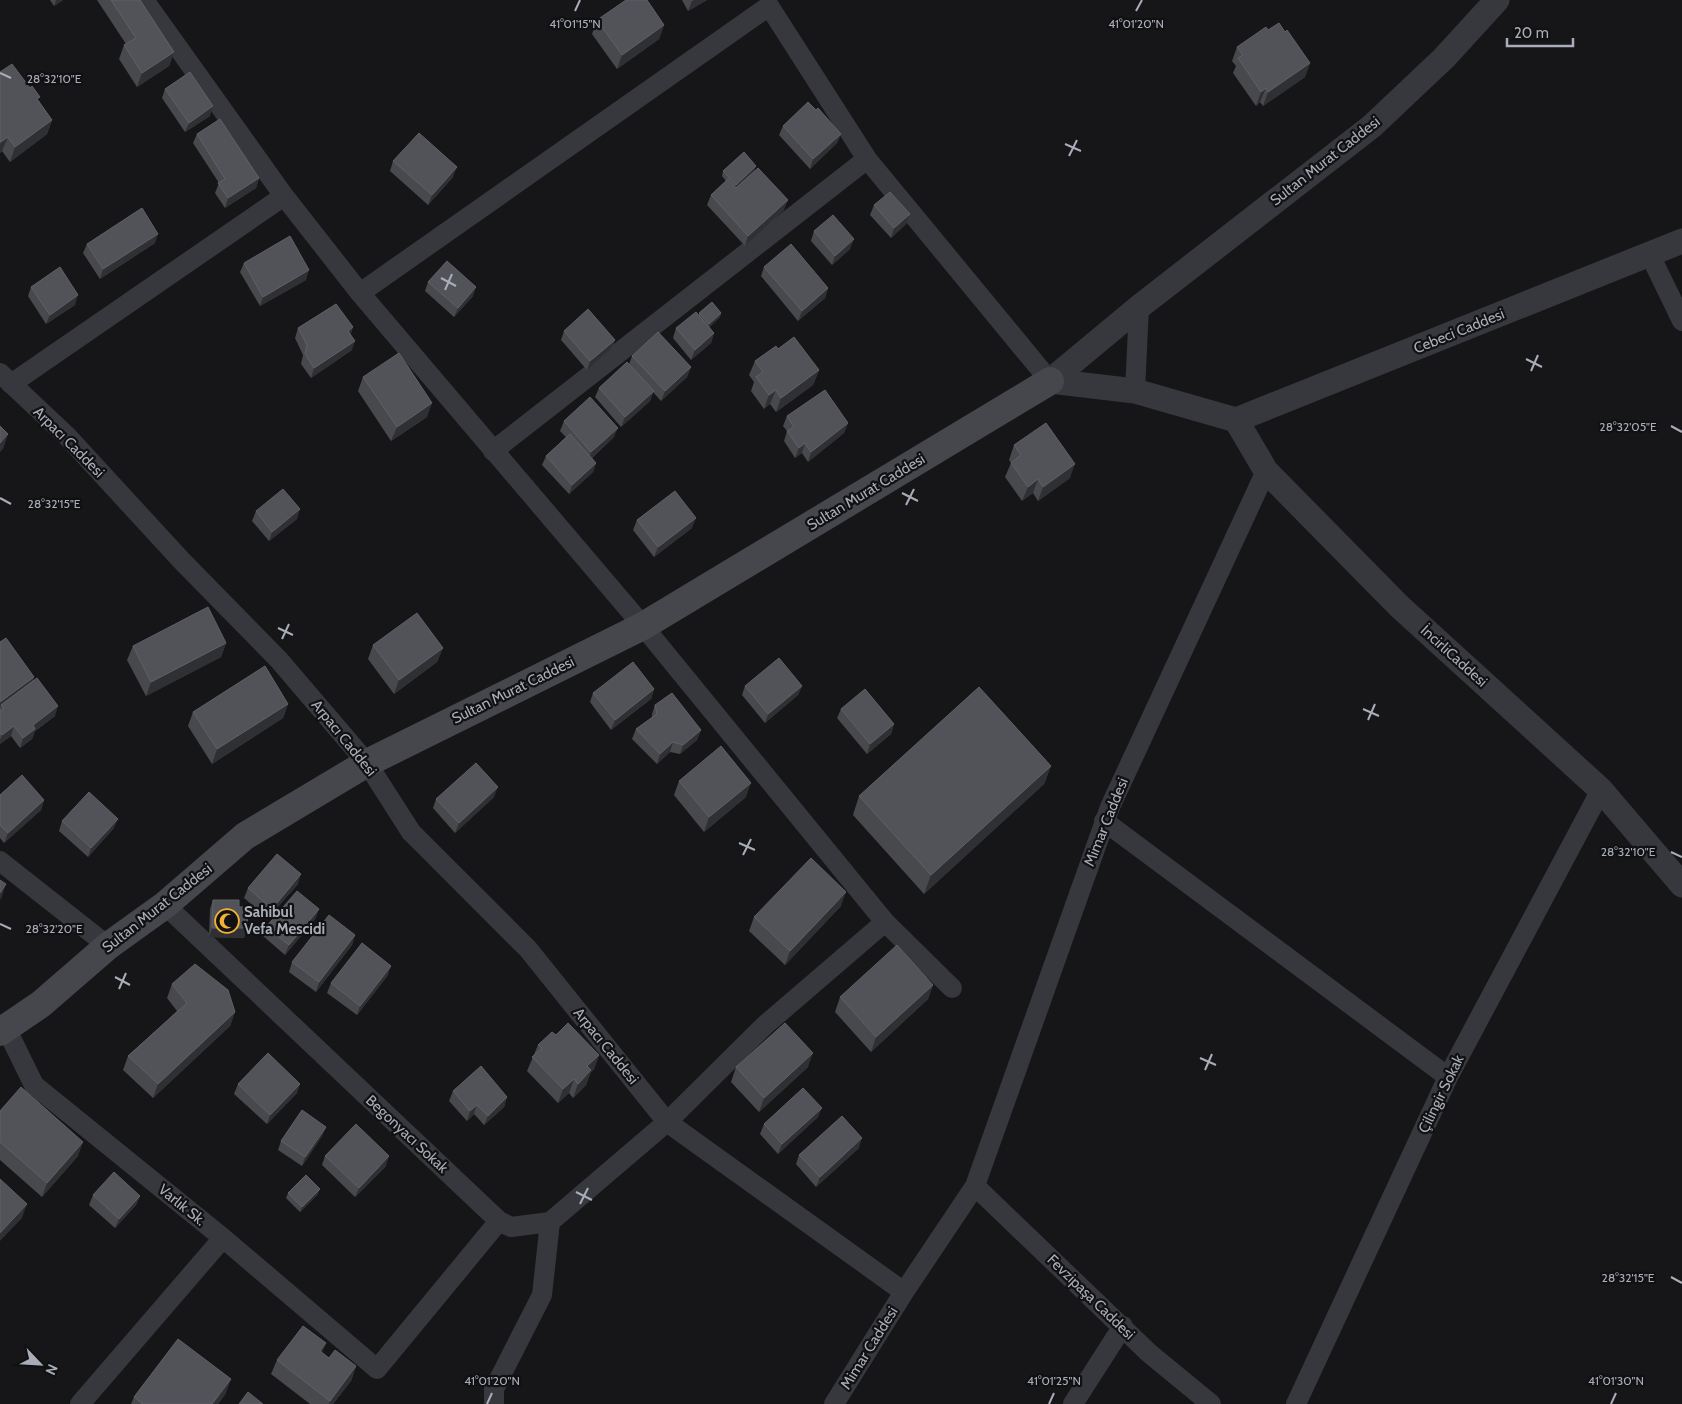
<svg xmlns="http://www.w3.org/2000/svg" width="1682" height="1404" viewBox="0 0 1682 1404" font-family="Cabin,sans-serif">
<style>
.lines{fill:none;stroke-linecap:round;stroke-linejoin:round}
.minor{stroke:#37383d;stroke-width:20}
.tertiary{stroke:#37383d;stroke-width:25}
.secondary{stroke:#45474d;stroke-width:28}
.wall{fill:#47494d}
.shaded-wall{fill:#2f3033}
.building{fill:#525359;stroke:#5f6168}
.ticks{fill:none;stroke:#a8adb8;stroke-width:2}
.labels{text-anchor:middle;stroke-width:4.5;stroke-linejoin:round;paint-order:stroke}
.street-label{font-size:15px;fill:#a8adb8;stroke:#111113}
.poi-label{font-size:15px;font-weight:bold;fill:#a8adb8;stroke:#111113;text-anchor:start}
.ticks-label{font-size:12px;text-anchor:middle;fill:#a8adb8;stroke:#111113;stroke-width:4.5;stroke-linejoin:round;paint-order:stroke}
</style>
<rect width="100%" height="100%" fill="#161618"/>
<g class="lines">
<path class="minor" d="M144,0L284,196
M867,159L769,6L360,293L643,626L885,922L952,988
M1650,255L1682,321
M0,373L67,436L181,560L279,660L367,763L411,832L528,949L667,1122L904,1292
M11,384L284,196L360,293
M1135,391L1139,307
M493,451L867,159L1050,381
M1104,821L1448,1077
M0,861L108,946
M165,905L499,1221L511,1227L550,1222L667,1122L764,1026L885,922
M6,1028L34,1085L223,1238L377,1369L499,1221
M975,1186L1149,1353L1211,1404
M80,1404L223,1238
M494,1404V1389L542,1295L550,1222
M834,1404L904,1292L975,1186L1110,807L1266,471
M1073,1404L1123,1326
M1296,1404L1448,1077L1601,790"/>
<path class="tertiary" d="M1050,381L1139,307L1372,126L1444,58L1497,0
M1050,381L1135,391L1236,420
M1236,420L1266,471L1399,606L1601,790L1682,885
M1236,420L1682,241"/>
<path class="secondary" d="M0,1032L41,1004L108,946L165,905L245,836L367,763L643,626L1050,381"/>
</g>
<path class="wall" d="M50,0H63L54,6Z
M97,0H140L174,52L169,66L137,87L119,59L124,45L126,44Z
M682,0H707L688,11Z
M597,20L664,25L659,39L617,69L592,34Z
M1268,30L1285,32L1310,63L1305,77L1263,106L1260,102L1256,106L1233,73L1236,66L1232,61L1237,47Z
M0,72L39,101L52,120L47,134L10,162L2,151L0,153Z
M165,89L210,116L185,132L162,98Z
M816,110L841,134L837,143L810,169L779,135L783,126Z
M197,134L259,178L256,188L225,208L215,193L219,183L193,143Z
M393,161L453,177L428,205L390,171Z
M756,166L754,171L736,188L784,210L745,246L707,205L711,195L726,181L722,176L723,171Z
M874,205L910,214L906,224L891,238L870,215Z
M814,231L850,249L832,265L811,241Z
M155,243L100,279L83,253L87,244Z
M244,263L306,280L260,306L240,272Z
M764,267L828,288L825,298L798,321L761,276Z
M428,282L473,296L454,317L425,291Z
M31,287L75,305L46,324L28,296Z
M699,313H721L720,317L709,327L714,333L711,343L691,360L673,338L676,328L699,315Z
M353,327L350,335L352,350L311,378L301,364L303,355L295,338L298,328Z
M564,331L615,340L611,349L587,370L561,340Z
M778,349L819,370L813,385L776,412L770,404L764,409L751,391L754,382L749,375L755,361Z
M632,356L691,367L687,377L661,401L653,392L650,401L621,427L595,397L599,388L629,364Z
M363,377L427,417L391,441L358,391Z
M787,416L848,423L844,433L808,462L802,453L795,458L784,441L787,431L783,426Z
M564,421L614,437L592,458L596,463L593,472L569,494L542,465L546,456L566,437L560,431Z
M1014,445L1070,478L1038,501L1033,493L1022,501L1005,477L1011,463L1009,460Z
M256,511L297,519L269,541L252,521Z
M637,520L692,528L654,557L633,530Z
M0,642L34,677L33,681L55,716L35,731L32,739L20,748L11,736L0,744Z
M226,643L221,657L146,696L127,660L133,646Z
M373,645L443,648L437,662L394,694L368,659Z
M745,686H802L798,695L765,723L742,695Z
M654,689L651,699L611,730L590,702L593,693Z
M288,704L283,718L212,764L188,726L193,712Z
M655,705L701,730L697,740L680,754L670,752L657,764L632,739L636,729L652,717V714Z
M841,709L894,724L891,734L867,754L837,718Z
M1051,766L1044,784L924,894L853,815L859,796Z
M679,781L746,797L704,832L674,795Z
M0,795L44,800L41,810L4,843L0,838Z
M494,797L455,833L433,808L436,799Z
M62,821L114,828L88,857L59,831Z
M298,884L268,918L244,898L248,888Z
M213,900L239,907L247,928L244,938L209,937L210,909Z
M841,906L785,965L749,931L754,917Z
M319,909L315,919L285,955L263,936L266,927Z
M355,935L352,945L316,992L289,972L292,962Z
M388,975L357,1015L327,993L331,983Z
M172,984L235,1012L230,1026L153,1098L123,1070L128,1056L177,1011L167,998Z
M933,985L928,999L871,1052L835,1012L840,997Z
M556,1035L599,1055L594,1069L591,1072L586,1085L573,1098L569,1093L558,1103L527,1071L538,1045Z
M736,1067H808L759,1112L731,1082Z
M238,1084L297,1093L267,1124L234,1094Z
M453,1091L507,1097L504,1107L484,1125L474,1114L467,1121L449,1101Z
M0,1111L78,1156L42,1197L0,1160Z
M818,1117L778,1154L760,1134L764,1124Z
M326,1127L322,1136L302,1166L278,1150L281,1141Z
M859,1148L816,1187L796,1164L799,1155Z
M325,1156L386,1166L355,1197L322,1165Z
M288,1193L318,1194L300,1212L286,1198Z
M93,1195L140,1196L136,1205L115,1228L89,1205Z
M322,1353L329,1358L356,1366L351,1381L333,1404H310L271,1374L277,1360Z
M226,1393L218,1404H131L134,1397Z"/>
<path class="shaded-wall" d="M56,0H63L54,6Z
M694,0H707L688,11L692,1Z
M664,25L659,39L617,69L622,55Z
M174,52L169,66L137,87L142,73Z
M1310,63L1305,77L1263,106L1268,92Z
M1266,88L1260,102L1256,106L1261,92Z
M213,106L210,116L185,132L189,123Z
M52,120L47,134L10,162L15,147Z
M841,134L837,143L810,169L813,159Z
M8,137L2,151L0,153V145L1,142Z
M756,166L754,171L734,189L736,185Z
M457,167L453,177L428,205L432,195Z
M259,178L256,188L225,208L228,198Z
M788,200L784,210L745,246L748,236Z
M910,214L906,224L891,238L894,228Z
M158,234L155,243L100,279L103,269Z
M854,239L850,249L832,265L835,256Z
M309,270L306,280L260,306L263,297Z
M476,287L473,296L454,317L458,308Z
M828,288L825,298L798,321L802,311Z
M78,295L75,305L46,324L50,315Z
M721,313L720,317L708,329L709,324Z
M353,327L350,337L348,331Z
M714,333L711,343L691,360L695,350Z
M615,340L611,349L587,370L590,361Z
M355,341L352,350L311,378L314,368Z
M691,367L687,377L661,401L665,391Z
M819,370L813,385L776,412L781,398Z
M776,390L770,404L764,409L769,395Z
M654,391L650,401L621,427L625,417Z
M432,403L427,417L391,441L397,427Z
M848,423L844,433L808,462L811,452Z
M618,428L614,437L588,461L591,452Z
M8,434L3,449L0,452V443Z
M805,443L802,453L795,458L799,448Z
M596,463L593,472L569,494L572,485Z
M1075,464L1070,478L1038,501L1043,487Z
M1038,479L1033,493L1022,501L1028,487Z
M300,509L297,519L269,541L272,532Z
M696,518L692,528L654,557L658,547Z
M226,643L221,657L146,696L151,682Z
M443,648L437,662L394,694L399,680Z
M34,677L31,686L1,705L0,708V702Z
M802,686L798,695L765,723L768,714Z
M654,689L651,699L611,730L615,720Z
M288,704L283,718L212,764L217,749Z
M58,706L55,716L35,731L32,739L20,748L23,738L33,725Z
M894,724L891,734L867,754L870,744Z
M14,726L11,736L0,744V740L2,735Z
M701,730L697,740L680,754L683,745Z
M673,742L670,752L657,764L660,754Z
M1051,766L1044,784L924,894L931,875Z
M751,783L746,797L704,832L709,817Z
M498,787L494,797L455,833L459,823Z
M44,800L41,810L4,843L8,833Z
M118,819L114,828L88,857L91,848Z
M301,874L298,884L268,918L272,909Z
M6,884L1,899H0V893Z
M846,892L841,906L785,965L790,951Z
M319,909L315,919L285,955L289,945Z
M212,928H247L244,938L209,937Z
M355,935L352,945L316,992L319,982Z
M391,966L388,975L357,1015L360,1006Z
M933,985L928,999L871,1052L876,1037Z
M235,1012L230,1026L153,1098L158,1084Z
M813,1053L808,1067L759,1112L764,1098Z
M599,1055L594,1069L591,1072L586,1085L573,1098L578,1084L587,1066Z
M574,1079L569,1093L558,1103L563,1089Z
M300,1084L297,1093L267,1124L270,1115Z
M507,1097L504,1107L484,1125L488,1116Z
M477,1105L474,1114L467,1121L470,1111Z
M822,1108L818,1117L778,1154L782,1144Z
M326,1127L322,1136L302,1166L305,1157Z
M862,1138L859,1148L816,1187L820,1177Z
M83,1142L78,1156L42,1197L47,1183Z
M389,1156L386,1166L355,1197L359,1188Z
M320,1189L318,1194L300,1212L302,1207Z
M140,1196L136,1205L115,1228L119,1219Z
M27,1204L22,1218L0,1241V1233Z
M326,1343L320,1358V1351Z
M356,1366L351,1381L333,1404H329L330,1401Z
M231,1379L226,1393L218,1404H212Z"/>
<path class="building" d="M111,0H140L174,52L142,73L124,45L136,38Z
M626,0H647L664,25L622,55L597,20Z
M1279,23L1285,32L1287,30L1310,63L1268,92L1266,88L1261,92L1238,58L1243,55L1237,47L1266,27L1268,30Z
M12,64L30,88L32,86L40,97L37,99L52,120L15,147L8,137L1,142L0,141V72Z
M190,72L213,106L189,123L165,89Z
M808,102L816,110L818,108L841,134L813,159L783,126Z
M220,119L259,178L228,198L218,183L225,179L197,134Z
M419,133L457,167L432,195L393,161Z
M744,152L756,166L736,185L723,171Z
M758,168L788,200L748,236L711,195L728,179L736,188Z
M890,192L910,214L894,228L874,205Z
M142,208L158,234L103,269L87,244Z
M833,215L854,239L835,256L814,231Z
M290,236L309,270L263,297L244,263Z
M791,244L828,288L802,311L764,267Z
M447,261L476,287L458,308L428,282Z
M60,267L78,295L50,315L31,287Z
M712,302L721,313L709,324L699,313Z
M336,304L353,327L348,331L355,341L314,368L305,354L307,345L298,328Z
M588,309L615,340L590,361L564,331Z
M696,312L714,333L695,350L676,328Z
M658,332L691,367L665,391L632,356Z
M794,337L819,370L781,398L776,390L769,395L756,377L763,372L755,361L776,346L778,349Z
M399,353L432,403L397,427L363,377Z
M627,362L654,391L625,417L599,388Z
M825,390L848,423L811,452L805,443L799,448L787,431L794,427L787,416Z
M590,397L618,428L591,452L564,421Z
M1046,423L1075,464L1043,487L1038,479L1028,487L1011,463L1021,455L1014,445Z
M0,426L8,434L0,443Z
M570,434L596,463L572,485L546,456Z
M283,489L300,509L272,532L256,511Z
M675,491L696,518L658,547L637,520Z
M208,607L226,643L151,682L133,646Z
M417,613L443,648L399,680L373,645Z
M6,638L34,677L0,702V642Z
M779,658L802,686L768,714L745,686Z
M633,662L654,689L615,720L593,693Z
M265,666L288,704L217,749L193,712Z
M37,678L58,706L33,725L35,729L23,738L14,726L2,735L0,733V711L4,708L1,705Z
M979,687L1051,766L931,875L859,796Z
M865,689L894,724L870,744L841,709Z
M672,693L701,730L683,745L673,742L660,754L636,729L657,714L655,705Z
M721,746L751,783L709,817L679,781Z
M476,763L498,787L459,823L436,799Z
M22,775L44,800L8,833L0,825V795Z
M89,792L118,819L91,848L62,821Z
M277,854L301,874L272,909L248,888Z
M811,858L846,892L790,951L754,917Z
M0,880L6,884L0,893Z
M297,891L319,909L289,945L266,927Z
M213,900H239V907H248L247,928H212Z
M329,915L355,935L319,982L292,962Z
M362,943L391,966L360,1006L331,983Z
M897,945L933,985L876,1037L840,997Z
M195,964L228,990L235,1012L158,1084L128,1056L187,1003L172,984Z
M568,1023L599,1055L587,1066L591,1070L578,1084L574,1079L563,1089L532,1057L542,1048L538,1045L552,1032L556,1035Z
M785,1023L813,1053L764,1098L736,1067Z
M268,1053L300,1084L270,1115L238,1084Z
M481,1066L507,1097L488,1116L477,1105L470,1111L453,1091Z
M21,1087L83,1142L47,1183L0,1142V1111Z
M803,1088L822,1108L782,1144L764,1124Z
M302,1110L326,1127L305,1157L281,1141Z
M842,1116L862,1138L820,1177L799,1155Z
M356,1124L389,1156L359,1188L325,1156Z
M114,1172L140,1196L119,1219L93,1195Z
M306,1175L320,1189L302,1207L288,1193Z
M0,1179L27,1204L0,1233Z
M303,1326L326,1343L320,1351L329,1358L335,1350L356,1366L330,1401L277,1360Z
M178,1339L231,1379L212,1404H143L134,1397Z
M248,1392L263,1404H239Z"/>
<path class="ticks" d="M575,11L580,0M1136,11L1142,0M0,73L11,78M1065,144L1081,151M1069,156L1077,140M441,278L456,286M445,290L452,274M1526,359L1542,367M1531,371L1538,355M1671,426L1682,432M902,493L918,501M0,498L11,504M906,505L914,489M278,628L293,635M282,639L289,624M1363,709L1379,716M1368,720L1375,704M739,843L755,850M1671,852L1682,857M743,855L751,839M0,924L11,929M115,977L130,985M119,989L126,973M1200,1058L1216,1065M1205,1070L1212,1054M576,1192L592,1200M580,1204L588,1188M1671,1277L1682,1283M487,1404L492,1393M1049,1404L1054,1393M1611,1404L1616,1393"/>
<defs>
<g id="mosque-ring" transform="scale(1.25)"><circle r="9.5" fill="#111113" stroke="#f2b134" stroke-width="1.5"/><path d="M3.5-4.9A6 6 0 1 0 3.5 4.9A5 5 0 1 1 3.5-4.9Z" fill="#f2b134"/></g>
</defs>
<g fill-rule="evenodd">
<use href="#mosque-ring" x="227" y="921"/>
</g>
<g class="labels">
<g class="street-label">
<text transform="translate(1325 161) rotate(-38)" y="5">Sultan Murat Caddesi</text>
<text transform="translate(1459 331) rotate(-22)" y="5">Cebeci Caddesi</text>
<text transform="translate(69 442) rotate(45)" y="5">Arpacı Caddesi</text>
<text transform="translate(866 492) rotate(-31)" y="5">Sultan Murat Caddesi</text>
<text transform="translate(1454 656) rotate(42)" y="5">İncirliCaddesi</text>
<text transform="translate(513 690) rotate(-26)" y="5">Sultan Murat Caddesi</text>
<text transform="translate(344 738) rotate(51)" y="5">Arpacı Caddesi</text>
<text transform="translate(1106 822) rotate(-68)" y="5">Mimar Caddesi</text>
<text transform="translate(157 908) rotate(-38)" y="5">Sultan Murat Caddesi</text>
<text transform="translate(606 1046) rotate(51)" y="5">Arpacı Caddesi</text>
<text transform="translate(1441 1094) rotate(-64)" y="5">Çilingir Sokak</text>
<text transform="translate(407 1134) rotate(43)" y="5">Begonyacı Sokak</text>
<text transform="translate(182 1205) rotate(39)" y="5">Varlık Sk.</text>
<text transform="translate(1091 1297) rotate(44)" y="5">Fevzipaşa Caddesi</text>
<text transform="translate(869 1348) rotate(-58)" y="5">Mimar Caddesi</text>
</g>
<g class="poi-label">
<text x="244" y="917">Sahibul<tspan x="244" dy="17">Vefa Mescidi</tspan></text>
</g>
</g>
<g class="ticks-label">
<text x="575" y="28">41°01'15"N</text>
<text x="1136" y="28">41°01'20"N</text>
<text x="54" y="83">28°32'10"E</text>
<text x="1628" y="431">28°32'05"E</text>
<text x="54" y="508">28°32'15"E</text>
<text x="1628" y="856">28°32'10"E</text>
<text x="54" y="933">28°32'20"E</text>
<text x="1628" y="1282">28°32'15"E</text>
<text x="492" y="1385">41°01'20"N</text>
<text x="1054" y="1385">41°01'25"N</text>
<text x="1616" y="1385">41°01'30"N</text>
</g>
<g transform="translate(40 1364) rotate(115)" stroke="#111113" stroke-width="4" paint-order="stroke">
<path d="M0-4L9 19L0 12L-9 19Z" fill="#a8adb8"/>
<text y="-8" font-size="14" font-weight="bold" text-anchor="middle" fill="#a8adb8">N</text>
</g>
<path d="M1507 38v8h66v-8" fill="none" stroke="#a8adb8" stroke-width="2.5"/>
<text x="1514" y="38" font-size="15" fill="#a8adb8" stroke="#111113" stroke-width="4" paint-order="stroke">20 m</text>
</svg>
